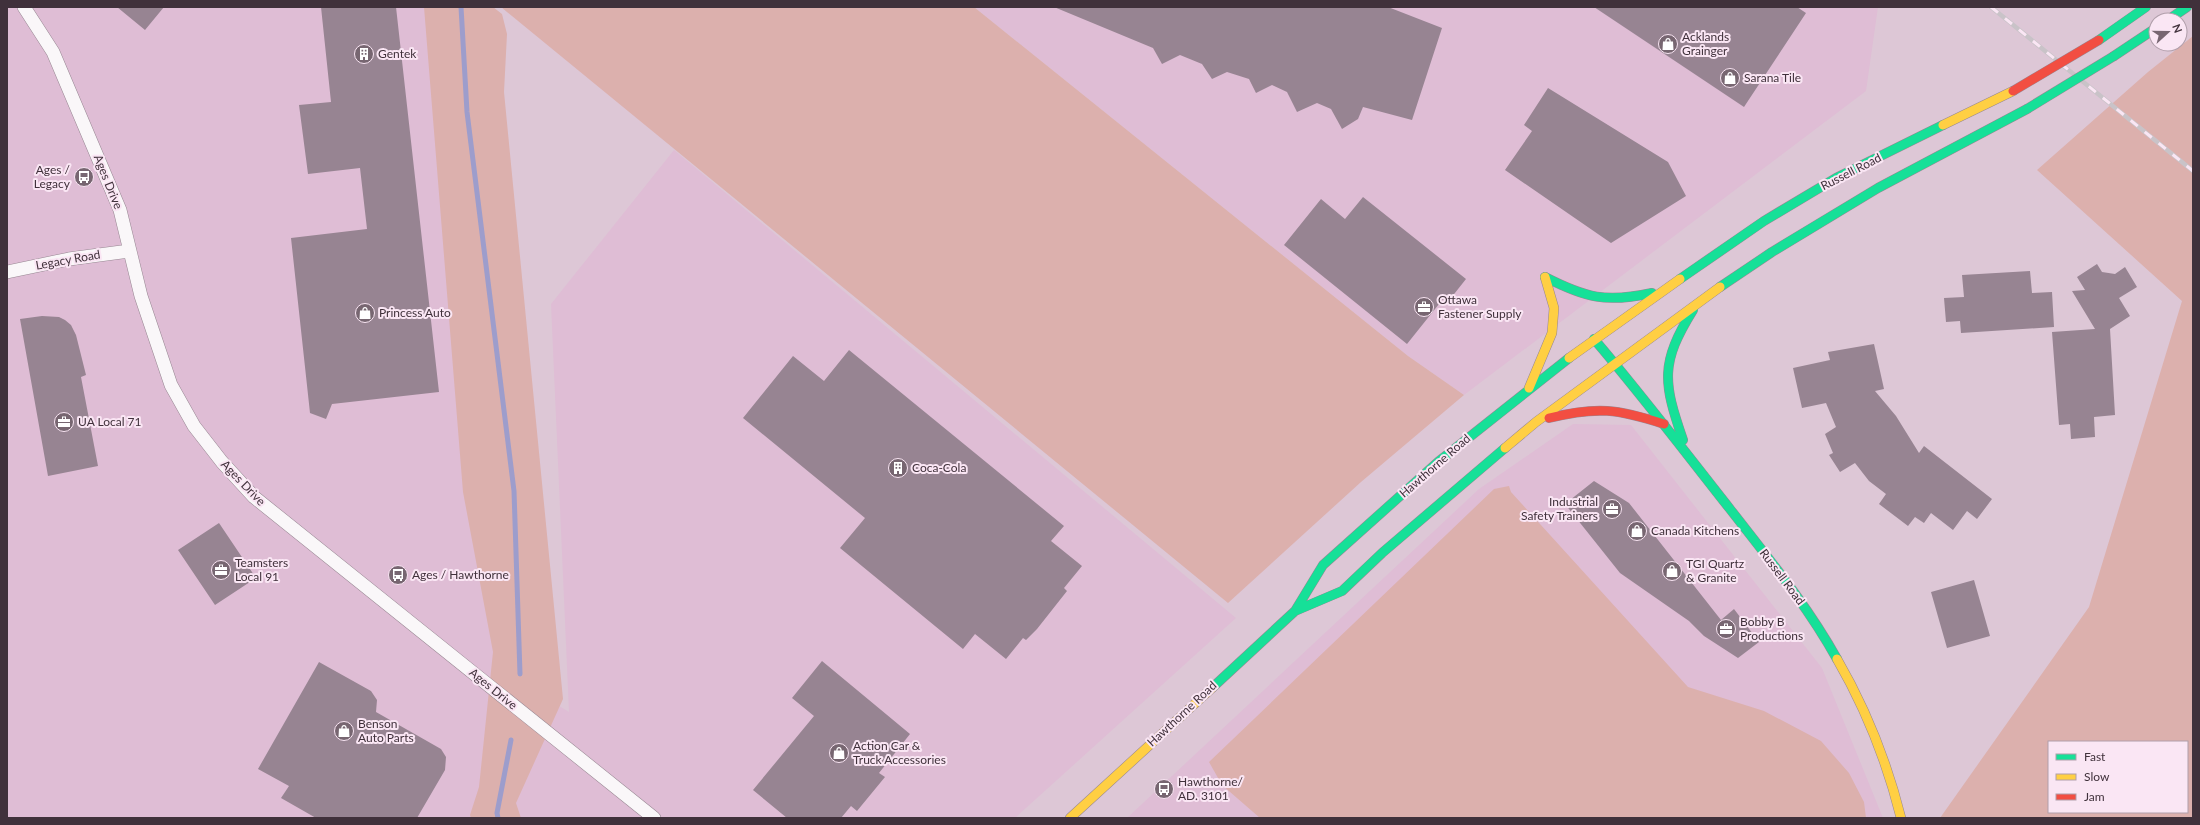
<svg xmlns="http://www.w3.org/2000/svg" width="2200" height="825" viewBox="0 0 2200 825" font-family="Lato,sans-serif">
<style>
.built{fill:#dfbdd5}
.green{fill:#dcb0ad;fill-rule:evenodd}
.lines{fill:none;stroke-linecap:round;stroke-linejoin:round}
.stream{stroke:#9d9dcc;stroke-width:5}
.building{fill:#978492}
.street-casing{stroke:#978792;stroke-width:14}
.fast-casing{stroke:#978792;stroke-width:10}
.slow-casing{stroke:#978792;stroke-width:10}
.jam-casing{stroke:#978792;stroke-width:10}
.street{stroke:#faf7f9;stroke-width:13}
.fast{stroke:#16e098;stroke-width:9}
.slow{stroke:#ffcf43;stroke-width:9}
.jam{stroke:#f24e42;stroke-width:9}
.rail-casing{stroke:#c9c3c8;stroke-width:4.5}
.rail{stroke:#fae6f4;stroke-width:3;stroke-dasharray:9;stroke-linecap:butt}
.fast-bridge-casing{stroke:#978792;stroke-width:10;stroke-linecap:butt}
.jam-bridge-casing{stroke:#978792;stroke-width:10;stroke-linecap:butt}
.fast-bridge{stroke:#16e098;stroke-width:9}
.jam-bridge{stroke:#f24e42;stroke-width:9}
.labels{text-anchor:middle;stroke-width:4;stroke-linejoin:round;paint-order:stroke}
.poi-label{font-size:12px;fill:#40313b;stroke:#fae6f4;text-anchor:start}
.street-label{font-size:12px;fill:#40313b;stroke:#fae6f4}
</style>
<rect width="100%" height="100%" fill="#ddc7d6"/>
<path class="built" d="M7,7H434L500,670L569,712L551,304L674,150L1236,618L1015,818H7Z
M974,7H1878L1866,91L1464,395L1408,356Z
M1573,424L1631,425L1822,668L1883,818H1127L1479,489Z"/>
<path class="green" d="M424,7H493L502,14L507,34L504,92L563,699L516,803L521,818H471L470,815L479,787L493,652L463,492Z
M501,7H974L1408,356L1464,395L1361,482L1228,603Z
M2193,36V818H1940L2089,607L2182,301L2037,170L2148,72ZM2049,742H2187V812H2049Z
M1509,486L1511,492L1688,687L1764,711L1821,741L1849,773L1864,802L1866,818H1260L1222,785L1209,762L1494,489Z"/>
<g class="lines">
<path class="stream" d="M461,7L467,112L514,491L520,674
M498,818L497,813L511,740"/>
</g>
<path class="building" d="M117,7H164L145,30Z
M321,7H396L439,392L332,404L326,419L310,413L291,238L367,229L360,168L308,174L299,105L331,102Z
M1054,7H1388L1442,28L1412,120L1363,107L1358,119L1342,129L1331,109L1317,103L1297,112L1287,92L1272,85L1256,93L1249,79L1227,72L1212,79L1202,64L1180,55L1162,64L1153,48Z
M1594,7H1797L1806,13L1744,107Z
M1548,88L1668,162L1686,196L1611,243L1505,170L1532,131L1524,125Z
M1363,197L1466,279L1447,303L1443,299L1407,344L1284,245L1321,199L1345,219Z
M2097,264L2102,272L2115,274L2125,267L2137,287L2119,298L2130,316L2110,329L2115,415L2094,417L2095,437L2071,439L2070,424L2059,425L2052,332L2095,329L2072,291L2085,290L2077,277Z
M2030,271L2032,293L2052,292L2054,327L1961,333L1960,321L1946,322L1944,298L1964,297L1962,275Z
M42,316L59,317L65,320L71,325L76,335L86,375L81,377L98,466L48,476L20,319Z
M1874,344L1884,389L1875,391L1896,416L1919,453L1924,446L1992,499L1977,519L1967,511L1953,530L1931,513L1924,523L1915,517L1908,526L1879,504L1886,494L1869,481L1855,463L1840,472L1829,455L1833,453L1825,434L1836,427L1826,403L1802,408L1793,368L1830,360L1828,352Z
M849,350L1064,526L1051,541L1082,566L1064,588L1067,591L1037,629L1026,640L1023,638L1006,659L975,634L963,649L840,548L865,518L743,418L793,356L824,381Z
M1594,481L1629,503L1721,620L1734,609L1759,642L1738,658L1704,636L1689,621L1620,573L1565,504Z
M219,523L256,578L215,605L178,550Z
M1974,580L1990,636L1947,648L1931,592Z
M822,661L910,734L879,773L885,777L857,811L851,806L841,818H787L753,790L814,716L792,698Z
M319,662L371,691L377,700L376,712L441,749L446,757L445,770L417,818H316L281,798L289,786L258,769Z"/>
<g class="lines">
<g class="street-casing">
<path id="street" d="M24,7L53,52L120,210L141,296L171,385L194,426L222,462L254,497L654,818
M7,272L69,259L129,251"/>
</g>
<g class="fast-casing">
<path id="fast" d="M2168,20L2187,7
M2099,40L2146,7
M2114,56L2156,28
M1545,277C1586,298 1606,303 1652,293
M1680,279L1764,221L1836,178L1943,125
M1720,287L1772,252L1878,188L2027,109
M1594,339C1641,394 1685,452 1730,509C1768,558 1807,605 1837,659
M1683,440C1663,382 1660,363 1693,310
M1295,611L1342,591L1382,553L1505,448
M1213,687L1295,611L1323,565L1438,462L1569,358"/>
</g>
<g class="slow-casing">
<path id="slow" d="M1943,125L2013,91
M1569,358L1680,279
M1529,388L1552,333L1554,308L1545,277
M1505,448L1536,422L1720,287
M1837,659C1866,709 1887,762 1901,818
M1070,818L1213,687"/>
</g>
<g class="jam-casing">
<path id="jam" d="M1549,418C1597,406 1618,409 1664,424"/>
</g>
<use href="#street" class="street"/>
<use href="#fast" class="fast"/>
<use href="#slow" class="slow"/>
<use href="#jam" class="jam"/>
<g class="rail-casing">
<path id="rail" d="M1991,7L2193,171"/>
</g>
<use href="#rail" class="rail"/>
<g class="fast-bridge-casing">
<path id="fast-bridge" d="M2027,109L2114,56"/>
</g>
<g class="jam-bridge-casing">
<path id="jam-bridge" d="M2013,91L2099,40"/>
</g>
<use href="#fast-bridge" class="fast-bridge"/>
<use href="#jam-bridge" class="jam-bridge"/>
</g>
<defs>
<g id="shop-disc" transform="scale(1)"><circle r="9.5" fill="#776671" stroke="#fae6f4"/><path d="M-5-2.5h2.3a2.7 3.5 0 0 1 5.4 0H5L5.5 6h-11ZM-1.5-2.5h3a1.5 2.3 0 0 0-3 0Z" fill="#fff"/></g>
<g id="building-disc" transform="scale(1)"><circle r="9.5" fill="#776671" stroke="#fae6f4"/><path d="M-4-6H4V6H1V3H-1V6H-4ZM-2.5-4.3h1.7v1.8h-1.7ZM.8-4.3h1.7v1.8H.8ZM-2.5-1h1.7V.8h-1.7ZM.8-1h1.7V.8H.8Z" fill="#fff"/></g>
<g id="bus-disc" transform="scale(1)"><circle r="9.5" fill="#776671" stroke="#fae6f4"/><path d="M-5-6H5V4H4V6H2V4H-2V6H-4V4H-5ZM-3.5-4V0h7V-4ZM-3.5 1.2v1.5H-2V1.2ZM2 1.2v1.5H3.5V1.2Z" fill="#fff"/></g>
<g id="office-disc" transform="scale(1)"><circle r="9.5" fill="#776671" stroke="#fae6f4"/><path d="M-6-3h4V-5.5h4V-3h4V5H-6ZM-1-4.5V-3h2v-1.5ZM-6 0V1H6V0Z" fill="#fff"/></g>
</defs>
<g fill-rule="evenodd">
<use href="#shop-disc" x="1668" y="44"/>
<use href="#building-disc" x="364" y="54"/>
<use href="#shop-disc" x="1730" y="78"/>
<use href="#bus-disc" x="84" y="177"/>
<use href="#office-disc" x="1424" y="307"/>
<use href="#shop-disc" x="365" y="313"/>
<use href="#office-disc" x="64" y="422"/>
<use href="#building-disc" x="898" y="468"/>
<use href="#office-disc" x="1612" y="509"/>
<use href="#shop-disc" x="1637" y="531"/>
<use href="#office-disc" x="221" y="570"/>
<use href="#shop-disc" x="1672" y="571"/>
<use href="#bus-disc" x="398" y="575"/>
<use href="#office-disc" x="1726" y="629"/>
<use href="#shop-disc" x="344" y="731"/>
<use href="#shop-disc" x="839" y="753"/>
<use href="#bus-disc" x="1164" y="789"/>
</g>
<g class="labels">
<g class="poi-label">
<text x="1682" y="41">Acklands<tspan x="1682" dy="14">Grainger</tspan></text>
<text x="378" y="58">Gentek</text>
<text x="1744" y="82">Sarana Tile</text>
<text x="70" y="174" text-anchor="end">Ages /<tspan x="70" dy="14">Legacy</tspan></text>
<text x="1438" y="304">Ottawa<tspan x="1438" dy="14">Fastener Supply</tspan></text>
<text x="379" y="317">Princess Auto</text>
<text x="78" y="426">UA Local 71</text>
<text x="912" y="472">Coca-Cola</text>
<text x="1598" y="506" text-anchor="end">Industrial<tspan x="1598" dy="14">Safety Trainers</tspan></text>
<text x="1651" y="535">Canada Kitchens</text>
<text x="235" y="567">Teamsters<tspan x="235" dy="14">Local 91</tspan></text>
<text x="1686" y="568">TGI Quartz<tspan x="1686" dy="14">&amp; Granite</tspan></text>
<text x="412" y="579">Ages / Hawthorne</text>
<text x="1740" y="626">Bobby B<tspan x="1740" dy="14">Productions</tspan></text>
<text x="358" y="728">Benson<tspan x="358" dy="14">Auto Parts</tspan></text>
<text x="853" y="750">Action Car &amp;<tspan x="853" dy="14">Truck Accessories</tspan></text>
<text x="1178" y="786">Hawthorne/<tspan x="1178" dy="14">AD. 3101</tspan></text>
</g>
<g class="street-label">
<text transform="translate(1851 172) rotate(-27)" y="4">Russell Road</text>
<text transform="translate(108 182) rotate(68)" y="4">Ages Drive</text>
<text transform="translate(68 260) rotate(-10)" y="4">Legacy Road</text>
<text transform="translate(1435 466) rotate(-41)" y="4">Hawthorne Road</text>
<text transform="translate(243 483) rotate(46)" y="4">Ages Drive</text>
<text transform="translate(1782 577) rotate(53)" y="4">Russell Road</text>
<text transform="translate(493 689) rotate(39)" y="4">Ages Drive</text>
<text transform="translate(1182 714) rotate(-43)" y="4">Hawthorne Road</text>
</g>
</g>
<rect width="2200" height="825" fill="none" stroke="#40313b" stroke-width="16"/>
<rect x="2048" y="741" width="140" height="72" fill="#fae6f4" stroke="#b09eaa"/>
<rect x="2056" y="754" width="20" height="6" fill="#16e098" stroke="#b09eaa"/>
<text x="2084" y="761" font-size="12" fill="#40313b">Fast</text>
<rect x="2056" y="774" width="20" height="6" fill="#ffcf43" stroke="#b09eaa"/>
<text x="2084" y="781" font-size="12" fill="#40313b">Slow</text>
<rect x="2056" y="794" width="20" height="6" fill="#f24e42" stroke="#b09eaa"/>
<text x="2084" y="801" font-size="12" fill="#40313b">Jam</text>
<g transform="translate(2168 32) rotate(69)"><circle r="19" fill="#fae6f4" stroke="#b09eaa"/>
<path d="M0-3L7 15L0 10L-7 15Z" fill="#776671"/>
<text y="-6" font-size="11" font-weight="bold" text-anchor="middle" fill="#40313b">N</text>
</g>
</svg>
